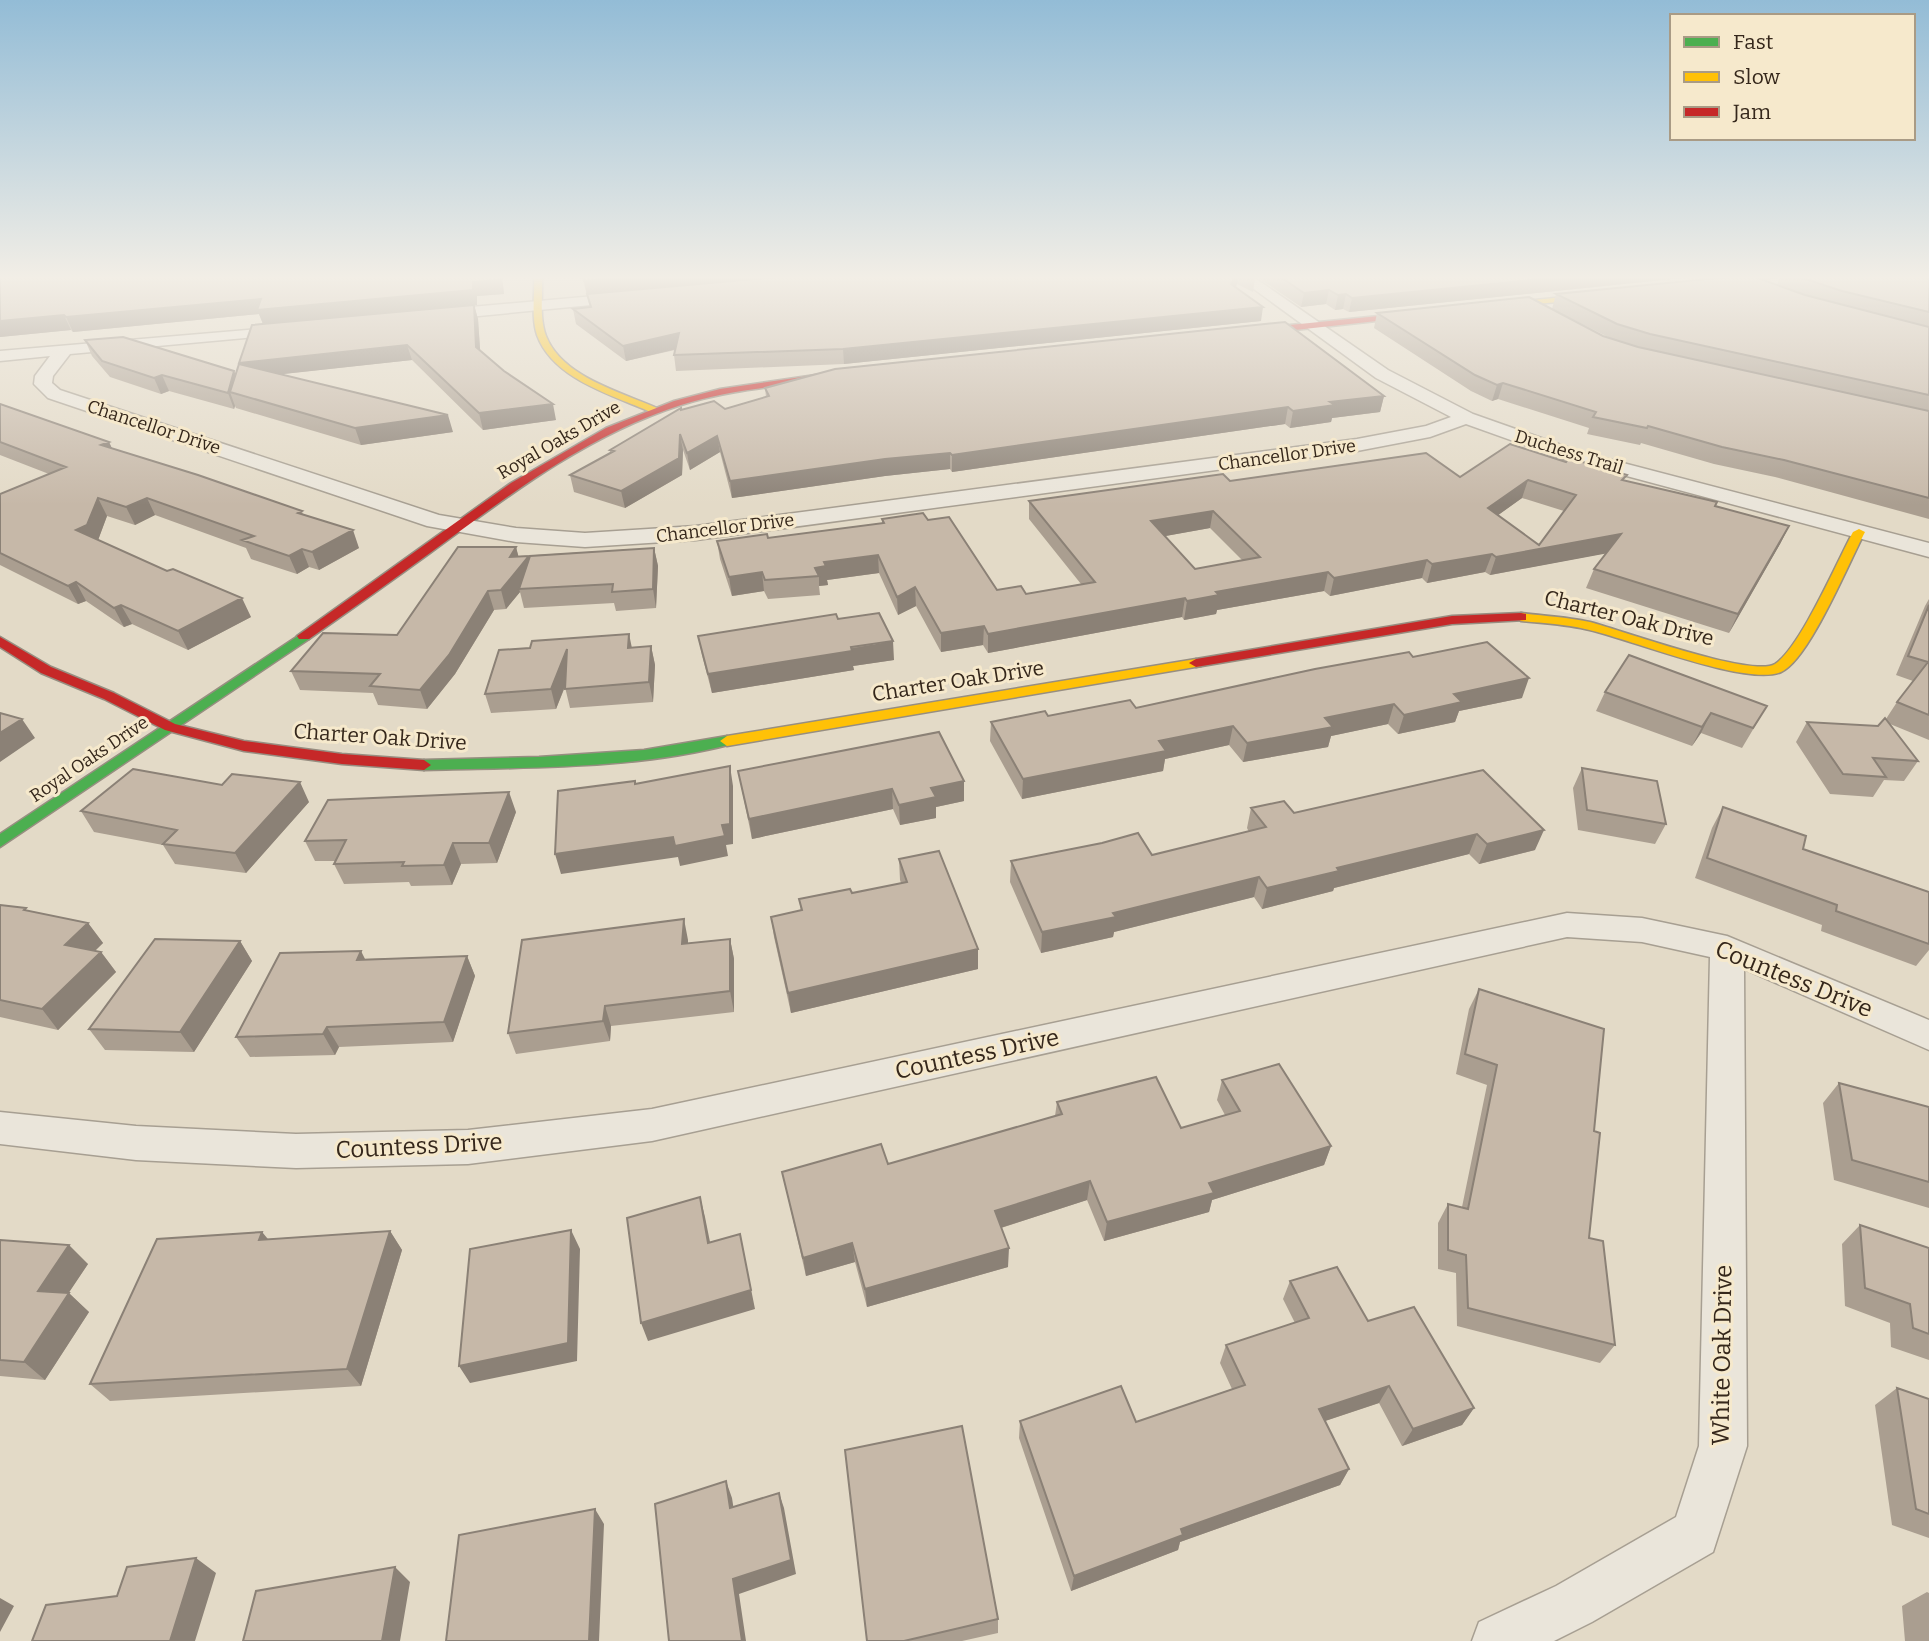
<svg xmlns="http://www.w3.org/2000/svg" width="1929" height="1641" viewBox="0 0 1929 1641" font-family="Bitter,serif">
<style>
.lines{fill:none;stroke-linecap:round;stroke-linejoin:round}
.street-casing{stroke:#a79f92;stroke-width:3}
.fast-casing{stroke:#978e81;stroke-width:3}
.slow-casing{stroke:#978e81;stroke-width:3}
.jam-casing{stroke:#978e81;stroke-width:3}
.street{fill:#eae5da;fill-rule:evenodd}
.fast{fill:#4caf50;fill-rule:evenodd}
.slow{fill:#ffc107;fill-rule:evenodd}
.jam{fill:#c62828;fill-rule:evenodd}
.wall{fill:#aa9e90;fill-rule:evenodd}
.shaded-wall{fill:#8b8176}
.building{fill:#c6b8a8;stroke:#8b8176;stroke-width:2;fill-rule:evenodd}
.labels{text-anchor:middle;stroke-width:6;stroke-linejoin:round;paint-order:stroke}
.far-street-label{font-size:18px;fill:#35271b;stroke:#f6e9cc}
.street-label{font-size:21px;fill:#35271b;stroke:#f6e9cc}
.near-street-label{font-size:24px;fill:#35271b;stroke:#f6e9cc}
</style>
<rect width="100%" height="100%" fill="#e3dac7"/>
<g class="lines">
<g class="street-casing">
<path id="street" d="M1236,276H1252L1388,370L1473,414L1581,452L1929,543V557L1567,460L1466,424L1430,437L1357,451L696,540L585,547L516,542L427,526L48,398L34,384L35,376L50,356L0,361V351L295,326L297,329L289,334L70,354L53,376L52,383L60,390L439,515L516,528L585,533L696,526L1357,439L1426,426L1451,417L1376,378Z
M628,293L636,298L633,301L437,320L429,315L437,310Z
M1567,913L1642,918L1727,936L1929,1020V1050L1744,969L1747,1446L1713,1552L1592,1622L1554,1641H1472L1479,1622L1556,1586L1676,1517L1699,1446L1710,957L1642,942L1567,937L652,1141L468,1164L296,1168L136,1160L0,1144V1112L136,1126L296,1134L468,1130L652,1109Z"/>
</g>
<g class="fast-casing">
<path id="fast" d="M1762,276H1785L1707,286L1703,284Z
M304,632L311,636L309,639L0,847V834Z
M727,736L734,741L732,744C633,770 526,767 424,770L417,765L424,760L539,757L644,750Z"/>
</g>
<g class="slow-casing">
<path id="slow" d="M534,276H542C543,295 539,317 546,336C562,377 621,392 657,408V412H651C612,395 553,379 537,335C531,317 535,295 534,276Z
M1605,293L1608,297L1484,309L1480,307L1484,305Z
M1859,529L1865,532C1849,562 1809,660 1781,672C1746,687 1625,637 1585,629C1564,624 1542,623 1521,621L1515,617L1521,613C1544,616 1568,617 1590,622C1621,630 1752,678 1775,664C1800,648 1837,562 1853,532Z
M1196,659L1203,663L1201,666L727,746L720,741L727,736Z"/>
</g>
<g class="jam-casing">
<path id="jam" d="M1428,311H1431V315L1240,336L1236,333L1240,330Z
M850,370L853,371V375C796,386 737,387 681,405C587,435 509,495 430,553C390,582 349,611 309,639H299L297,636L511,483L606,428L674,401L720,389Z
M1521,613L1526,614V620L1452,624L1196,667L1189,663L1196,659L1452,616Z
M0,637L51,667L114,693L175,724L244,741L342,754L424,760L431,765L424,770L342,764L244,751L165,730L104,699L41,673L0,647Z"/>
</g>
<use href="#street" class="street"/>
<use href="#fast" class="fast"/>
<use href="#slow" class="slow"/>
<use href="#jam" class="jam"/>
</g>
<path class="wall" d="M0,276H502L504,294L477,296V305H474L478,319L480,350L556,420L483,430L412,360L282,374L453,432L361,445L236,408L235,406L234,409L169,391L161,394L110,377L92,356L85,340L236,374L263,324L259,314L73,332L71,330L0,337Z
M582,276H1253L1255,278L1253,292L1237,284L1236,288L1261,321L844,364L676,371L674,355L675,350L626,361L576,324L573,309L590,307Z
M1256,276H1702L1349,312L1343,309L1335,310L1326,304L1301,307Z
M1781,276H1929V519L1775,477L1714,464L1641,443L1640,445L1587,434L1589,428L1498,399L1492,401L1471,391L1374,328L1377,313L1603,336L1612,339L1552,309L1556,294L1777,285Z
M765,388L1384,396L1380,412L1332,418L1331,422L1290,428L1285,424L952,472L950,469L885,476L732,498L720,452L690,470L683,450L682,475L625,508L574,492L570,475L610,453V450L682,410L725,409L766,397Z
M0,404L109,442L112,449L302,511L303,515L359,548L319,570L309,567L297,574L251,559L246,548L155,515L135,525L107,516L98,540L251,617L188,650L132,624L124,627L86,601L78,604L0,565V494L49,474L0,455Z
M1460,477L1624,481L1715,506L1789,526L1780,544L1729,633L1586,588L1594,569L1606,553L1490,575L1485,572L1427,583L1422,578L1330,596L1324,591L1217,610L1216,614L1184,620L1182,617L988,653L983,645L941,652L916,606L898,615L879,573L827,580L828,585L819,586L820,595L768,599L764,591L732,596L720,559L717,541L768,538L882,523V519L928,520L997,590L1026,594L1081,584L1029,519V501L1230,481ZM1522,498L1564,511L1539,545L1498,515ZM1210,528L1242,560L1195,569L1165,536Z
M516,547L518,556L654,548L658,566L656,608L616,611L614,603L524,608L520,592L506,609L494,610L455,674L427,709L378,705L373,693L300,690L291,671L397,635Z
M1929,599V740L1890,724L1918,761L1904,781L1884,780L1873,797L1830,794L1796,742L1807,722L1878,726L1886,719L1897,702L1913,681L1896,675L1925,606Z
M838,619L894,660L853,666L854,670L712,693L702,655L698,636Z
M651,646L655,665L653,702L570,708L565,687L556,709L491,713L485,694L632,648Z
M1413,657L1522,698L1459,711L1455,722L1398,734L1388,724L1331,736L1328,747L1243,762L1229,745L1165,759L1163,771L1022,799L990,741L991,722L1136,708Z
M1605,692L1767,706L1742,748L1701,733L1692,746L1596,711Z
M1582,768L1666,824L1655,844L1578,830L1573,788Z
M1483,770L1535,850L1479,864L1469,854L1334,888L1333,891L1262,909L1254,897L1114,932L1113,937L1041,953L1010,882L1011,861L1152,855L1249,832L1247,828L1251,808L1294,813Z
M738,771L964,781V801L936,807V818L900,825L893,809L752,839Z
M309,802L246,873L175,864L163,845L94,832L81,811Z
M1723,807L1803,849L1929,892V950L1916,966L1821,931L1822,925L1695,878L1712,828Z
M516,812L497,863L461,864L452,885L411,886L409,882L344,884L334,864L336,861H315L305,841Z
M899,859L978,969L791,1013L774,937L771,917L801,911L799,899L852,893L901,883L900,880Z
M0,905L88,923L103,943L95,951L101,952L116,972L58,1030L0,1017Z
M730,939L734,959V1012L611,1026L610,1041L516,1054L508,1033L688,940V943Z
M240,941L252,961L194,1052L105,1050L89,1029Z
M467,956L475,976L453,1042L339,1047L335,1055L250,1057L236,1037L365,959Z
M1479,989L1594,1131L1589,1238L1615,1345L1600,1363L1457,1326L1456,1273L1438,1269V1223L1448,1204L1462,1207L1487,1085L1456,1074L1469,1009Z
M1222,1080L1331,1146L1324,1165L1212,1200L1209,1212L1104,1241L1087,1200L1001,1228L1008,1267L867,1307L855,1262L806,1276L782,1172L888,1164L1055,1116L1057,1102L1181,1128L1225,1115L1217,1100Z
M1839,1083L1929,1107V1208L1834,1180L1823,1103Z
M1860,1225L1929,1248V1360L1891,1347L1890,1323L1845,1306L1842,1244Z
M390,1231L402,1250L361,1386L110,1401L90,1384L262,1232L268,1239Z
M0,1240L88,1264L68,1293L89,1312L45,1380L0,1376Z
M1290,1281L1368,1321L1474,1408L1462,1425L1402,1446L1379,1403L1325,1421L1349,1469L1340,1485L1180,1542L1178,1550L1071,1591L1019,1438L1020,1421L1136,1422L1232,1389L1220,1363L1226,1345L1295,1323L1283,1299Z
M1897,1388L1929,1399V1538L1892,1525L1875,1405Z
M1927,1592L1929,1593V1641H1905L1902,1606Z
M998,1619V1633L962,1641H867Z"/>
<path class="shaded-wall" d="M500,276H502L504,294L477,296V305H474L478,319L481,363L476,347L263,324L259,314L73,332L66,317L261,299L473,282Z
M639,276H796L587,295L584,281Z
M1236,276H1239L1237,284L1229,299L1231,284Z
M1571,276H1702L1349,312L1352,298Z
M1329,290L1326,304L1301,307L1304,293Z
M1346,294L1343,309L1335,310L1338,295Z
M1263,307L1261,321L844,364L843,349Z
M64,315L71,330L0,337V321Z
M679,333L681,348L626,361L623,346Z
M407,345L412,360L246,378L239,363Z
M234,371L241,387L230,392L235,406L234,409L228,393Z
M162,375L169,391L161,394L154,378Z
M1503,383L1498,399L1492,401L1497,385Z
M1384,396L1380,412L1332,418L1331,422L1290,428L1293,411L1330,402Z
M553,404L556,420L483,430L479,413Z
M1288,407L1285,424L952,472V455Z
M448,415L453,432L361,445L355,428Z
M680,434L683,450L682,475L625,508L621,491Z
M717,436L720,452L690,470L687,453Z
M109,442L117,459L101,445Z
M950,453V469L885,476L732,498L730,481L885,459Z
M1528,480L1522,498L1483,526L1488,508Z
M98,498L107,516L97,543L76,530Z
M147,498L155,515L135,525L126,507Z
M1213,511L1210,528L1149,539L1151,521Z
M1789,526L1780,544L1729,633L1738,614Z
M353,530L359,548L319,570L312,552Z
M1621,534L1614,552L1490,575L1496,557Z
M516,547L521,566L529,556L534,574L519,589L520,592L506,609L501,590L510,557Z
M654,548L658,566L656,608L653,589Z
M302,549L309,567L297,574L289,556Z
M1492,554L1485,572L1427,583L1432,564Z
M878,555L879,573L827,580L828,585L819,586V576L815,568L824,562Z
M1427,560L1422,578L1330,596L1334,578Z
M762,572L764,591L732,596L729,577Z
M1328,572L1324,591L1217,610L1216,614L1184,620L1187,601L1216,592Z
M76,582L86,601L78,604L68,586Z
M915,587L916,606L898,615L897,597Z
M488,591L494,610L455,674L427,709L420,690Z
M242,598L251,617L188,650L178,631Z
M1185,598L1182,617L988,653V634Z
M121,605L132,624L124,627L114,608Z
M984,626L983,645L941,652V633Z
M629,634L633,653L628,648Z
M893,641L894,660L853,666L854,670L712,693L708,674Z
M651,646L655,665L653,702L649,682Z
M567,649L572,668L556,709L551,689Z
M1529,678L1522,698L1459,711L1455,722L1398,734L1404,715L1454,694Z
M1394,704L1388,724L1331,736L1328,747L1243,762L1247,743L1325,718Z
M1711,713L1701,733L1692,746L1702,727Z
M22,719L35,738L0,762V733Z
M1233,726L1229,745L1165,759L1163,771L1022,799L1023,779L1159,741Z
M730,766L733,786V844L726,845L728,856L680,866L678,857L561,874L555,854L722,825Z
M964,781V801L936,807V818L900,825L899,805L931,788Z
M300,782L309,802L246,873L235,853Z
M892,789L893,809L752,839L749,819Z
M509,792L516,812L497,863L489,843Z
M1544,830L1535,850L1479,864L1487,844Z
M1477,834L1469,854L1334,888L1333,891L1262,909L1267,888L1337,868Z
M453,843L461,864L452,885L444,865Z
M1259,877L1254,897L1114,932L1113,937L1041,953L1042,932L1113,913Z
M684,919L688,940L687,964L682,944Z
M88,923L103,943L80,965L65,945Z
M730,939L734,959V1012L730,991Z
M240,941L252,961L194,1052L180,1032Z
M978,949V969L791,1013L788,993Z
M361,951L371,971L357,960Z
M101,952L116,972L58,1030L42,1009Z
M467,956L475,976L453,1042L444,1022Z
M605,1006L611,1026L610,1041L603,1021Z
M327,1027L339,1047L335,1055L323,1034Z
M1331,1146L1324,1165L1212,1200L1209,1212L1104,1241L1107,1222L1209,1183Z
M1090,1181L1087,1200L994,1230L995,1211Z
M700,1197L705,1217L714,1262L708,1243Z
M571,1230L580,1249L577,1361L470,1383L459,1366Z
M390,1231L402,1250L361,1386L347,1369Z
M262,1232L277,1251L259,1240Z
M740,1234L755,1309L648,1341L641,1323Z
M852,1243L855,1262L806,1276L803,1258Z
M69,1245L88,1264L58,1309L38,1291Z
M1009,1248L1008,1267L867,1307L865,1289Z
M69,1293L89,1312L45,1380L24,1362Z
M1389,1386L1379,1403L1310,1426L1319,1409Z
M1474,1408L1462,1425L1402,1446L1413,1429Z
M1349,1469L1340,1485L1180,1542L1178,1550L1071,1591L1074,1576L1181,1529Z
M726,1481L732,1498L736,1524L730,1508Z
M779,1493L784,1508L796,1574L739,1594L746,1641H742L733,1579Z
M595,1509L604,1524L599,1641H589Z
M196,1558L216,1573L195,1641H170Z
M395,1567L410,1582L400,1641H382Z
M0,1598L14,1606L0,1632Z"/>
<path class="building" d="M0,276H500V280L473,282V290L257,310L261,299L66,317L64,315L0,321Z
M582,276H639L584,281Z
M788,276H1236L1231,284L1263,307L843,349L674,355L679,333L623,346L573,309L591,307L587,294Z
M1279,276H1571L1352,298L1346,294L1338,295L1329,290L1304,293Z
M1738,276H1752L1805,295L1929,327V395L1650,334L1617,324L1556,294Z
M1796,276H1929V312L1842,291Z
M1529,297L1603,336L1638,347L1929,411V498L1784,460L1722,447L1648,426L1647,428L1593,417L1596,412L1503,383L1497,385L1475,375L1377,313Z
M474,305L476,347L504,371L553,404L479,413L407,345L239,363L252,325Z
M1285,322L1384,396L1330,402L1335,405L1293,411L1288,407L952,455L950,453L885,459L730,481L717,436L687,453L680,434L679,458L621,491L570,475L614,451L610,450L681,408V410L714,401L725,409L769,396L765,388L835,369Z
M123,337L234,371L228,393L162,375L154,378L102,361L85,340Z
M239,364L448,415L355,428L230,392Z
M0,404L109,442L101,445L198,475L302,511L298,513L353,530L312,552L302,549L289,556L242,540L254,536L147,498L126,507L98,498L87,525L76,530L167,571L173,569L242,598L178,631L121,605L114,608L76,582L68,586L0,553V494L66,467L0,442Z
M1510,444L1566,462L1569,458L1627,475L1622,480L1717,502L1715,506L1789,526L1738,614L1594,569L1621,534L1496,557L1492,554L1432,564L1427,560L1334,578L1328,572L1216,592L1219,595L1187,601L1185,598L988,634L984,626L941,633L915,587L897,597L878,555L824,562L826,566L815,568L819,576L765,580L762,572L729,577L717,541L767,534L768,538L884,523L882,519L923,513L928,520L949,517L997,590L1021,586L1026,594L1095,582L1029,501L1223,474L1230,481L1426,453L1460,477ZM1528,480L1576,495L1539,545L1488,508ZM1213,511L1260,557L1195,569L1151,521Z
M458,547H516L510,557L529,556L501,590L488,591L449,655L420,690L370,686L380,674L291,671L323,633L397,635Z
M654,548L653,589L612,592L613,584L519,589L530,556Z
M1929,605V715L1897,702L1928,662L1908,656Z
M879,613L893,641L851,647L852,651L708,674L698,636L836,614L838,619Z
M629,634L628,648L651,646L649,682L565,689L567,649L551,689L485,694L499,650L530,648L532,641Z
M1487,642L1529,678L1454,694L1462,702L1404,715L1394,704L1325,718L1333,727L1247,743L1233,726L1159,741L1166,751L1023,779L991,722L1045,711L1048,716L1130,700L1136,708L1315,669L1409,652L1413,657Z
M1629,655L1767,706L1753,728L1711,713L1702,727L1605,692Z
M0,713L22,719L0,733Z
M1885,718L1918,761L1873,758L1886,777L1843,774L1807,722L1878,726Z
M939,732L964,781L931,788L936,797L899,805L892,789L749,819L738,771Z
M730,766V824L722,825L725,836L675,846L673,837L555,854L558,791L635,781V784Z
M1582,768L1657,781L1666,824L1587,810Z
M133,769L222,785L232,774L300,782L235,853L163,844L177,830L81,811Z
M1483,770L1544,830L1487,844L1477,834L1337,868L1339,871L1267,888L1259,877L1113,913L1116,917L1042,932L1011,861L1102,843L1138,833L1152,855L1266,827L1251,808L1284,801L1294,813Z
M509,792L489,843H453L444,865L402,866L404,862L334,864L346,840L305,841L328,800Z
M1723,807L1806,836L1803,849L1929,892V944L1836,911L1837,905L1707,858Z
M939,851L978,949L788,993L771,917L802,910L799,899L850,889L852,893L907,882L899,859Z
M0,905L26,908L24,910L88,923L65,945L101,952L42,1009L0,1000Z
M684,919L682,944L730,939V991L605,1006L603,1021L508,1033L522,940Z
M155,939L240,941L180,1032L89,1029Z
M361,951L357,960L467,956L444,1022L327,1027L323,1034L236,1037L280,953Z
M1479,989L1604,1029L1594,1131L1600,1133L1589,1238L1603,1241L1615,1345L1468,1308L1466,1255L1448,1250V1204L1468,1209L1497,1065L1465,1054Z
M1279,1064L1331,1146L1209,1183L1214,1193L1107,1222L1090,1181L995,1211L1009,1248L865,1289L852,1243L803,1258L782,1172L881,1144L888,1164L1062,1114L1057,1102L1156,1077L1181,1128L1240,1111L1222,1080Z
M1839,1083L1929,1107V1182L1852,1160Z
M700,1197L708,1243L740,1234L751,1290L641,1323L627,1218Z
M1860,1225L1929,1248V1334L1913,1328L1910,1304L1865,1288Z
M571,1230L568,1343L459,1366L470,1249Z
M390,1231L347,1369L90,1384L157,1239L262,1232L259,1240Z
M0,1240L69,1245L38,1291L69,1293L24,1362L0,1360Z
M1337,1267L1368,1321L1414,1307L1474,1408L1413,1429L1389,1386L1319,1409L1349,1469L1181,1529L1183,1535L1074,1576L1020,1421L1121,1386L1136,1422L1245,1385L1226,1345L1309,1318L1290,1281Z
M1897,1388L1929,1399V1514L1916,1509Z
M962,1426L998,1619L904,1641H867L845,1450Z
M726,1481L730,1508L779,1493L791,1560L733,1579L742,1641H669L655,1504Z
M595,1509L589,1641H446L459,1535Z
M196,1558L170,1641H32L46,1605L117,1596L127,1567Z
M395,1567L382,1641H243L256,1591Z"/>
<linearGradient id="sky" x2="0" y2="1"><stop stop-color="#93bcd6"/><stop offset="0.55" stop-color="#f2eee6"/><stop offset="1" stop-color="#f2eee6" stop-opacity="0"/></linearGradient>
<rect width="1929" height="505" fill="url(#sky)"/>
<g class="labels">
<g class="far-street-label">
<text transform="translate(154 427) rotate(18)" y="6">Chancellor Drive</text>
<text transform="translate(559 440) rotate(-30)" y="6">Royal Oaks Drive</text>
<text transform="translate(1569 452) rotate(17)" y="6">Duchess Trail</text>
<text transform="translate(1287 455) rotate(-8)" y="6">Chancellor Drive</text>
<text transform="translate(725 528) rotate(-7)" y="6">Chancellor Drive</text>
<text transform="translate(89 759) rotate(-34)" y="6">Royal Oaks Drive</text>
</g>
<g class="street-label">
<text transform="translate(1629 618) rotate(14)" y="7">Charter Oak Drive</text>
<text transform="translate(958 681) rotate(-9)" y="7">Charter Oak Drive</text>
<text transform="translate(380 737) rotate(4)" y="7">Charter Oak Drive</text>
</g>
<g class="near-street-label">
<text transform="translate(1794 979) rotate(22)" y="8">Countess Drive</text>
<text transform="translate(977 1054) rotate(-12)" y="8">Countess Drive</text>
<text transform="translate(419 1146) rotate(-3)" y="8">Countess Drive</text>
<text transform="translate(1722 1355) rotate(-89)" y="8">White Oak Drive</text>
</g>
</g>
<rect x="1670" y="14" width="245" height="126" fill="#f6e9cc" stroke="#a99b85" stroke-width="2"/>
<rect x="1684" y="37" width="35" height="10" fill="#4caf50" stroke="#a99b85" stroke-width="2"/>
<text x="1733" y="49" font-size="21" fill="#35271b">Fast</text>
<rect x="1684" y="72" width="35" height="10" fill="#ffc107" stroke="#a99b85" stroke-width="2"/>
<text x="1733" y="84" font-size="21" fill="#35271b">Slow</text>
<rect x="1684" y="107" width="35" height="10" fill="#c62828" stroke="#a99b85" stroke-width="2"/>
<text x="1733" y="119" font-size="21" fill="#35271b">Jam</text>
</svg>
